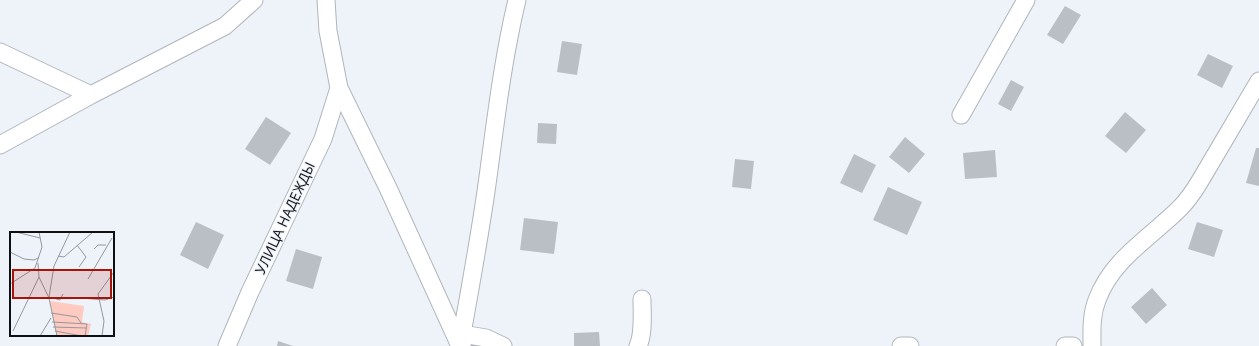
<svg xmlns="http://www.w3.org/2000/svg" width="1259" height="346" viewBox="0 0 1259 346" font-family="'Open Sans',sans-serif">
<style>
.building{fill:#babfc5}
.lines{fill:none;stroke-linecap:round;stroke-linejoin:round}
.minor-casing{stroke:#b0b5bc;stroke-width:19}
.minor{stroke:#fff;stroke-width:17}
.labels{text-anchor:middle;stroke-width:3;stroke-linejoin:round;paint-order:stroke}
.street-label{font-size:14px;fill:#0e0f12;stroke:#eef3fa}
.inset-road{fill:none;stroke:#94989d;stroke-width:1}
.view{fill:#a7150a;fill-opacity:0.15;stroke:#a7150a;stroke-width:2}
.inset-edge{fill:none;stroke:#0e0f12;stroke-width:2}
</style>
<rect width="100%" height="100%" fill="#eef3fa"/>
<path class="building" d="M1065,6L1081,15L1063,44L1047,35Z
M562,41L582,44L577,75L557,72Z
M1208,54L1233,66L1222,88L1197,75Z
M1011,80L1024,87L1011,111L998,104Z
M1125,112L1146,130L1126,153L1105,136Z
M266,117L291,133L270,165L245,149Z
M538,123L557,124L556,144L537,143Z
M905,137L925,154L909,173L889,157Z
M1256,148H1259V186L1246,183Z
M995,150L997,177L965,179L963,153Z
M854,154L876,165L862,193L840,183Z
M735,159L754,161L751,189L732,187Z
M888,187L922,202L907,235L873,220Z
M524,218L558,222L554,254L520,250Z
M196,222L224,235L208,269L180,255Z
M1197,222L1223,230L1214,257L1188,249Z
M296,249L322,257L313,289L286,281Z
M1152,288L1167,305L1146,324L1131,307Z
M599,332L600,346H574V333Z
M278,341L293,346H277Z"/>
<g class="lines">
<g class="minor-casing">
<path id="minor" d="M326,0L328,31L339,88L388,188L460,346
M0,52L91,95
M961,115L1026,0
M0,145L91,95L225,26L254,0
M462,334L486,338L503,346
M227,346L250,292L323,139L339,88
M462,346V334C471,282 481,230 488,177C496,118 503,58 517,0
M638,346C644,334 642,312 642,299
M901,346H910
M1065,346H1073
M1092,346C1092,331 1091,315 1097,300C1112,259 1150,238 1180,208C1188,200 1194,191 1200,181L1259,81"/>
</g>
<use href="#minor" class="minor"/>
</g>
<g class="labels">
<g class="street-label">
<text transform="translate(285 218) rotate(-65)" y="5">УЛИЦА НАДЕЖДЫ</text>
</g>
</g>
<g transform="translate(10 232)">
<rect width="104" height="104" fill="#eef3fa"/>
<path d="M40,69L74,74L72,90L81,92L78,104H47Z" fill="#ffcac0"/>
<path class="inset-road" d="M6,0L30,6M67,13L76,25L69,35M84,17L88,13H96M0,20L14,27L24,28L28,26M48,24L54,25L83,0M28,31L29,45L39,66L47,104M78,47L102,6M0,52L25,36L32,15L29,0M39,65L44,34L60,0M39,65L50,68L53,62M71,66L95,68L104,65M41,81L67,85L71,91M42,90L77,92L75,104M43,95L77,96M3,99L29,45M45,99L72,104M30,104L41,86M92,104L94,89L88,62L104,40"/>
<path class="view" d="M3,38H101V66H3Z"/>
<rect width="104" height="104" class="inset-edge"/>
</g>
</svg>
